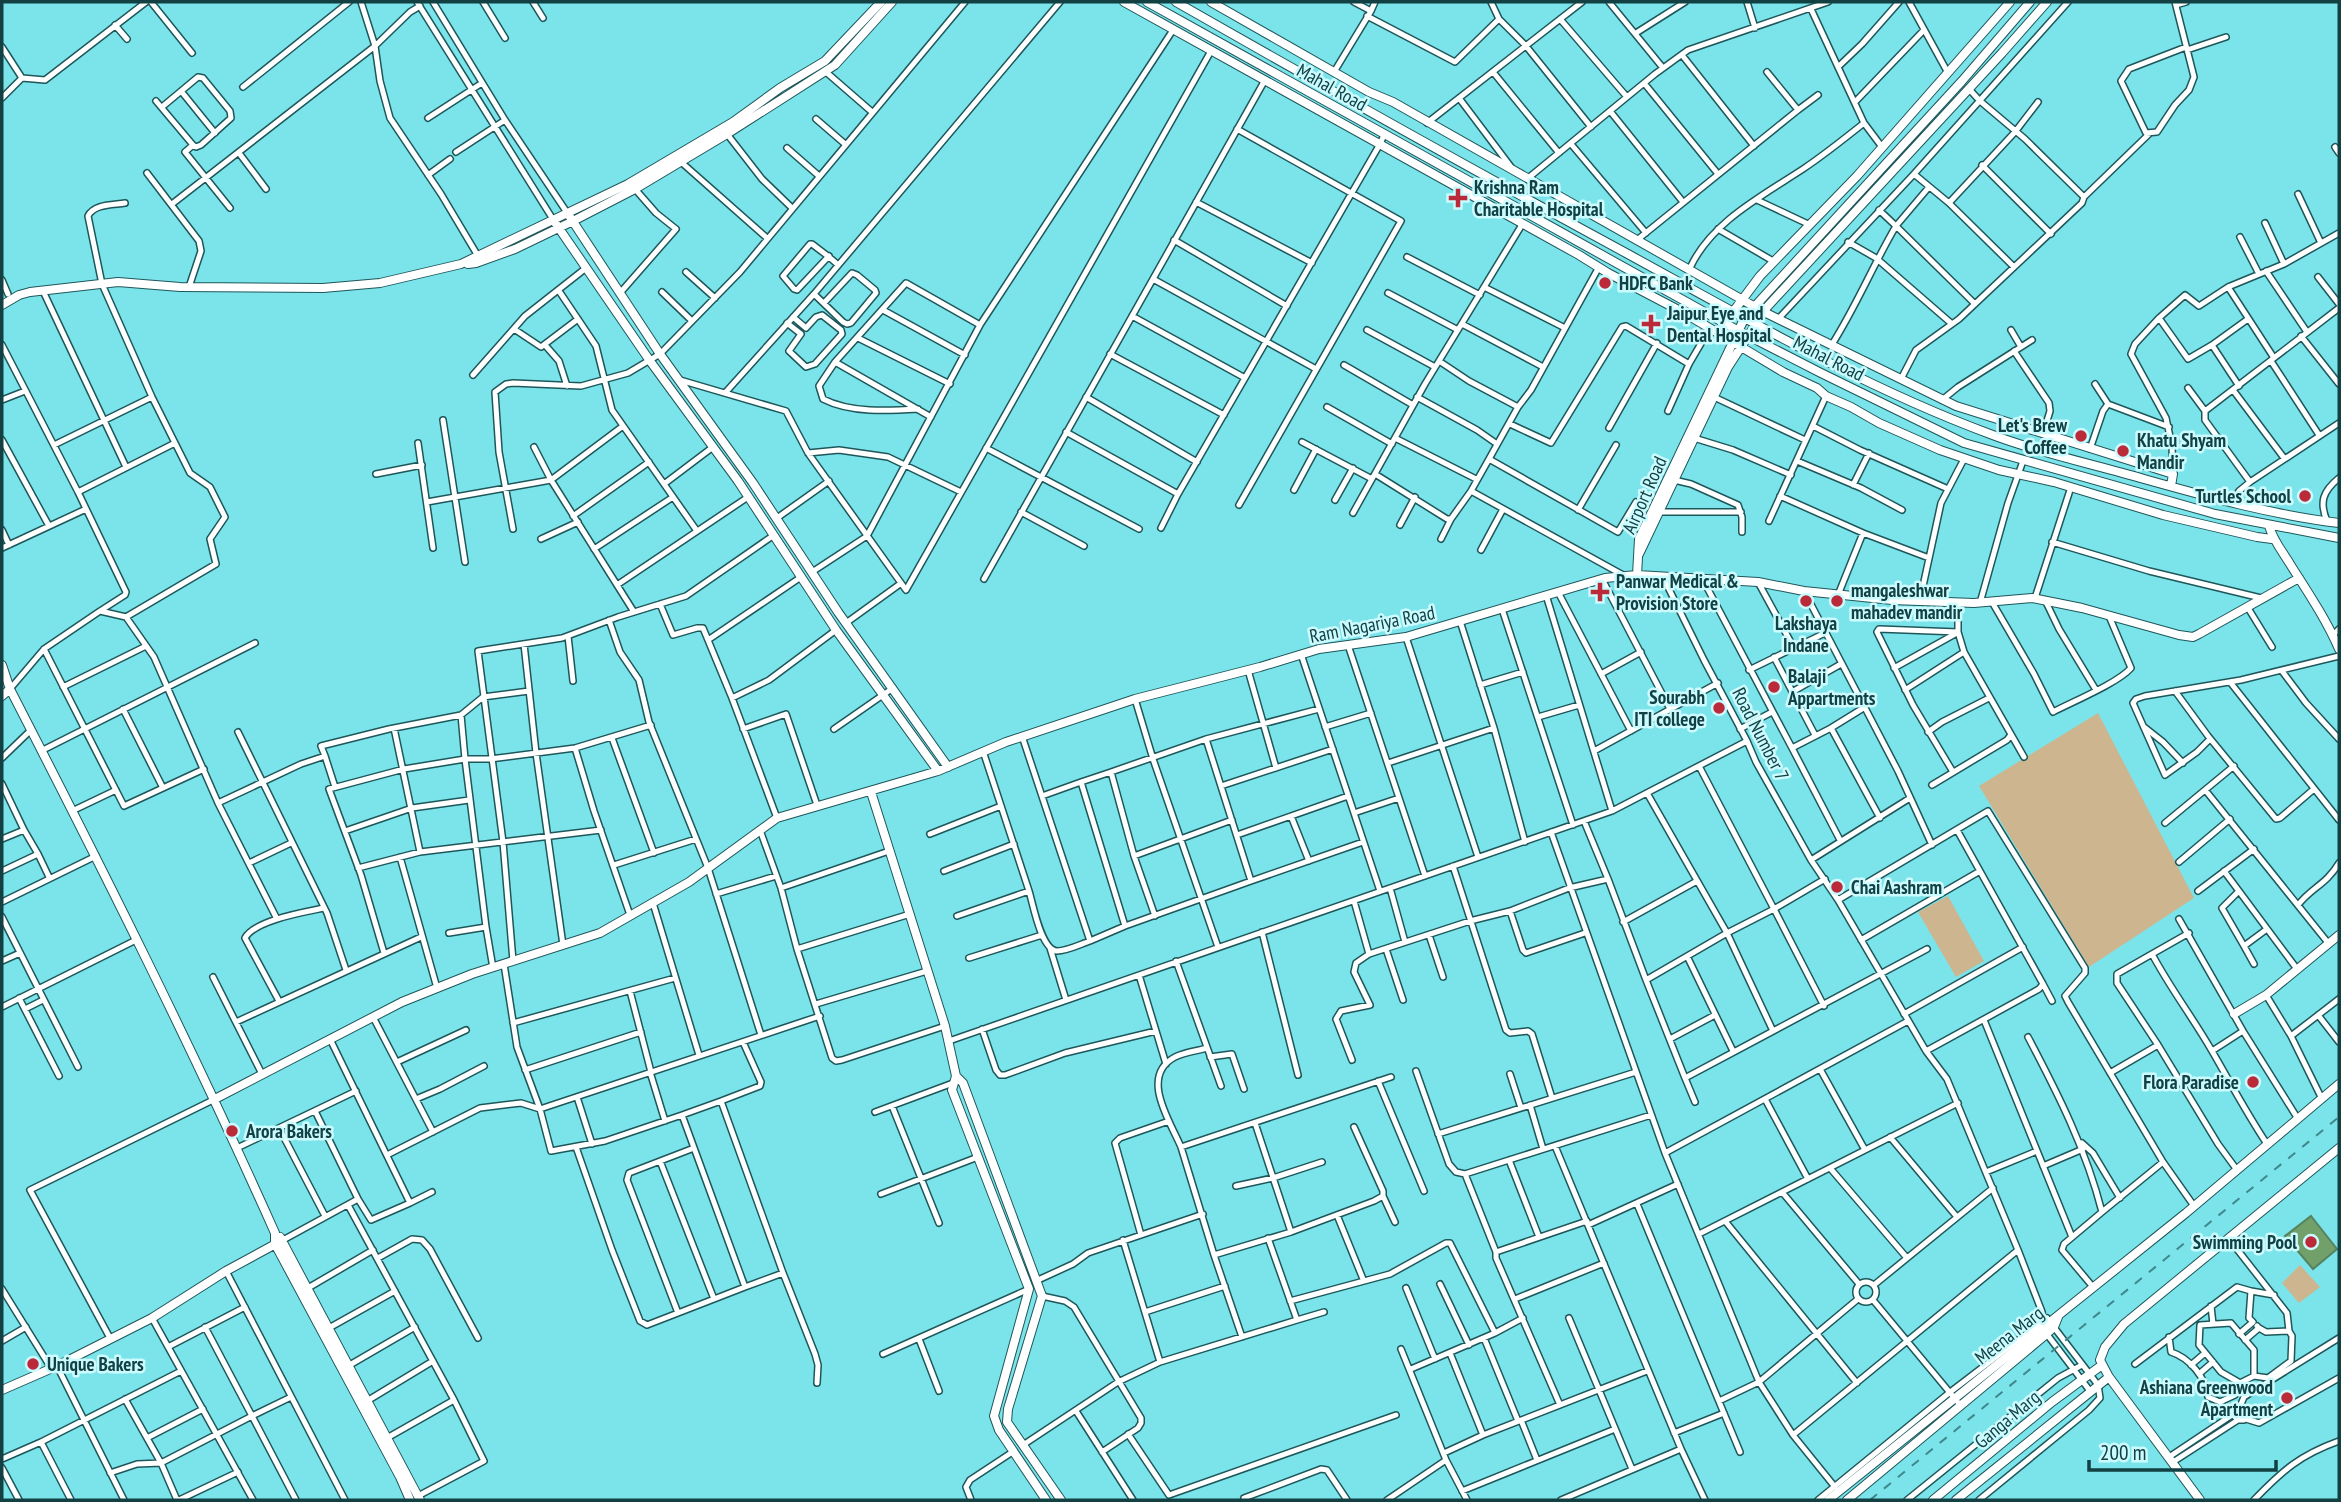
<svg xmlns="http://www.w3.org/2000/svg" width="2341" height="1502" viewBox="0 0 2341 1502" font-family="'PT Sans Narrow',sans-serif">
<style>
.green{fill:#cdb68f}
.water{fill:#72a06b;stroke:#55835f;stroke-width:2}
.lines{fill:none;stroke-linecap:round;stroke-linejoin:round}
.street-casing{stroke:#1d575a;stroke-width:8}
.secondary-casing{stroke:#1d575a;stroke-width:10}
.street{stroke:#fff;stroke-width:5}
.secondary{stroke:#fff;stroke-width:8}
.rail{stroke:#3f878b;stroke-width:2;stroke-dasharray:9 9;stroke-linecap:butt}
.poi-dot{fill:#bb2a39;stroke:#cbfbfe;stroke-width:2.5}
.labels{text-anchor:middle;stroke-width:5;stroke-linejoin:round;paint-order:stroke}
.street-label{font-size:19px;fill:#124043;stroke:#cbfbfe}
.poi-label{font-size:19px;font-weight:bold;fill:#124043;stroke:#cbfbfe;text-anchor:start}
</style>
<rect width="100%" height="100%" fill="#7be3ea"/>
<path class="green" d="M2098,713L2194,898L2089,967L1979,786Z
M1948,896L1984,961L1956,977L1918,912Z
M2300,1265L2320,1287L2299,1303L2282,1283Z"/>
<path class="water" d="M2311,1216L2337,1249L2313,1269L2285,1236Z"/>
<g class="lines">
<g class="street-casing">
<path id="street" d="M151,2L192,53
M361,2L375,46L380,81L390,118L441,194L478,256
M417,2L554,221
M433,2L505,120L568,214
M483,2L505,38
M533,2L543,18
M1354,2L1371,11L1375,2
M1609,2L1663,68
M1747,2L1755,28
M1909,2L1948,73
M2175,2L2194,77L2189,90L2175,105L2157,132L2146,133L2121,81L2129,69L2186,47
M2176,5L2186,2
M1811,9L1864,123L1882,147
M1367,16L1455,62L1499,19L1491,2
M1499,19L1526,46L1591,127
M1560,19L1627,97
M115,25L127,39
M1636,33L1685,2
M2,47L22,78
M2187,50L2226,37
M1682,55L1754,146
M1838,67L1862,44L1899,2
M826,72L872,112
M1334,72L1371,11
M1493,72L1559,153
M22,78L45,80L146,2
M1644,83L1718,174
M243,87L349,2
M1969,89L1980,101L2025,139L2084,197
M181,91L215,133
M2,98L22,78
M1459,98L1511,167
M156,101L193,145L185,152L230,208
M1855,102L1924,30
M162,107L198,77L203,78L230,111L231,118L201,145L196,147L193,145
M1798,110L1818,95
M1610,111L1683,202
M428,118L482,83
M816,119L845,144
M1427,123L1582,2
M1237,129L1401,221L1239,505
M727,134L762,179L792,208
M1571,144L1646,233
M2335,147L2339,153
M787,148L819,176
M456,152L505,120
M239,153L266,189
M681,162L767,238
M1982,165L2051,234
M147,173L199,241L201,251L189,287
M1914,174L1949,203L2014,267
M428,175L450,159
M1527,179L1655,74L1688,50L1828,2
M2298,194L2321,243
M1757,200L1808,224
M1196,202L1312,263
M125,203C112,205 94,204 88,216L102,284L152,397L190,473L210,487L225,517L210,539L216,564L126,617
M1949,203L2015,132L2038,102
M172,204L375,46L410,12L420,6
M1879,210L1896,226L1929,187
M2265,223L2284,264
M1718,229L1773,261
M2240,237L2259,274
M1174,240L1287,306
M1637,240L1798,110L1767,72
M1848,242L1876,258L1952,324
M829,256L797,290L794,289L783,276L810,244H812C821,251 830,257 838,265
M1407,257L1480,295
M1599,267L1531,390L1518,407L1489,459L1618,532L1636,502
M1690,268C1711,222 1762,196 1803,169C1824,155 1844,139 1864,123
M2266,271L2307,332
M686,272L715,298
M2318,277L2339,304
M1153,279L1316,369
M2,280L8,294
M1484,287L1565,328
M2228,287L2199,306L2185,295L2159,318L2188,359L2212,345L2248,319
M43,291L126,467
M559,291L596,346L612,410L697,531
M662,292L692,321
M620,293L676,229L656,213L635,189
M1388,293L1458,330
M814,294L843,322L847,324L851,323L876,293L875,290L857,275L852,273L824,303
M883,310L965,355
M1132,316L1245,378
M1779,318L1914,174L2068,2
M2159,318L2135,344L2131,354L2166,418L2172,446L2173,474
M787,323L801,334L789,351L806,367L815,364L842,334L841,330L822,315L816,317L806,328L793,317
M1462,324L1543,367
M514,329L541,347L578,319
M1367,330L1435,367
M2011,330L2021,347
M2301,336L2339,384
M858,338L950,384
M2,345L78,492L126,592L125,595L100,611
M545,345L559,361L567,386
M2212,345L2239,386
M1831,346C1856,307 1873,265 1896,226L1975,304
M2014,351L2049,403L2050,411L2043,434
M1110,354L1224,415
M2274,358L2228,287L2284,264L2339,233
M1439,361L1469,381L1518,407
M2271,361L2319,435
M835,362L931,417
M1344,365L1413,405
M473,375L525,316L586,268
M1901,379L1916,350L1959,319L2082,203L2084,197L2149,134
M680,380L786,411L808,453L906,590L1211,51
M2095,384L2108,404
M2188,388L2205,411
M2233,390L2284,458
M725,393L814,294L1060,2
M1086,397L1197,462
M1417,397L1477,430L1497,444
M1714,397L1805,440
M2,400L25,391
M1942,400L1958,387L2032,340
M1327,407L1392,444
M918,409C888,411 850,413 823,399L819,386L835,362L906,283L980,325
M1668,411L1689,364L1710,328
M443,420L465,562
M1510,424L1551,443L1622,327L1626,326L1689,364
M1813,426L1860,450L1948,489
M1609,428L1657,343
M1066,432L1178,494
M1395,438L1476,479
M1694,438L1733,450L1791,475
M2,440L49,526
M1302,442L1372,479
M418,443L433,548
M54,445L152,397
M534,447L551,480L623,426
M986,448L1139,529
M2090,449L2103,411L2108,404L2169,427
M808,453L839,450L888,457L961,492
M1797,461L1861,488L1902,510
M376,474L422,465
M1375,474L1447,519H1451L1471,491L1489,459
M1674,480L1691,484L1738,505L1742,517V532
M2250,482L2339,423
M664,484L713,447
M1853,485L1869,453
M1294,490L1316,449
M1471,491L1623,575
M78,492L175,443
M1780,496L1863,533L1929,558
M1335,500L1353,468
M427,502L551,480L634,612
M2234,502L2239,491L2250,482L2205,420V411L2339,308
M1578,510L1616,445
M1021,512L1084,546
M1660,512H1741
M1353,513L1425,384L1523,223
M573,516L649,462
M777,518L829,481
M1769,521L1826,396
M2327,521C2319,502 2323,491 2339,478
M1400,525L1415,497
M1161,528L1178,494L1380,144L1384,135
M513,529L499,452L495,392L506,384L513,383L581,386L628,373L660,354L740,272L965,2
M2,530L9,545
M541,539L578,522
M1441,539L1451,519
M2052,542L2149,571L2261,598
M2,548L86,509
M594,549L673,497
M1481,550L1503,509
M812,572L867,536L980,325L1173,30
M1663,577L1704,660L1747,741L1756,762L1811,860L1838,900L1926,1051L1947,1079L2018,1250L2042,1312L2044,1327L2049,1337L2090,1391
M1702,578L1792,748L1831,728L1880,818
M984,579L1265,80
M1602,579L1670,709
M617,585L748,497
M1804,591L1898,771L1932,845
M1558,592L1631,731
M1546,595L1612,811
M1838,595L1863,533
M2035,598L2071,487
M1920,600L1941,503L1964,459
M2045,600L2059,629L2096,690
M1992,602L2034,674L2053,712C2072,702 2118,683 2131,668L2109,616
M1958,603V632L1964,652L2024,757
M1980,603L2008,503L2023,461
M660,604L673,635L697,628H703L732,698L777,818
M2248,608L2272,647
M1502,609L1573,825
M609,620L620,652L639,680L649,722L708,868L761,1035
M1460,621L1494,728L1525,842
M846,623L900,584
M2333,635L2339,629
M568,636L573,681
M1406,637L1478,857
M708,640L801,577
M524,644L536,753L563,945
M1348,645L1425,876
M1794,648L1825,633
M44,649L124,806L204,769
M1301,654L1380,891
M1774,657L1815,735
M1894,668L1955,634
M1248,670L1276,768
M1749,670L1794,648L1758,582
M2282,671L2306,703L2339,739
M1601,674L1641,652
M2230,682L2339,820
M1480,685L1523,672
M63,687L146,646
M10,689L44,649L100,611L126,617L154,657L218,803L277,919
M1905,690L1964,652
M2175,691L2208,736L2276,819L2280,818L2314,789
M1792,692L1841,664
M732,698L769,680L836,630
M1135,699L1153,759L1218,947
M123,709L163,788
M1319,709L1206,739L1251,881L1363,842
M461,715L465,759H490L575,748L651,725
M1538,717L1579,705
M1325,727L1371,713
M2144,727L2163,742L2183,763
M394,728L420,852
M1831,728L1865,707
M743,729L786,714L817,805
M834,729L893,688
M1740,729L1772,712
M238,732L327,913L346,970
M1928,732L1942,722L1989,698
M1022,736L1090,941L1125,926
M612,738L654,853
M2210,739L2197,752L2165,775L2133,703L2136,699L2145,696L2241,680L2339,656
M575,748L594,811L630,915
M1792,748L1840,840
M41,751L255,643
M1594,751L1718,683
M325,756L321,746L389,729L461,715L483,697L529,691
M2,758L31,730
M1388,763L1494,728
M1111,772L1206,739
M1953,772L1913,705L1877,632L1879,629L1958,632
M2,784L24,830L2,839
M1932,785L2007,740L2010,736
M1221,786L1333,749
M2206,791L2329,944
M1647,793L1727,933L1773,1031
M1042,796L1081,782
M218,803L301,764L325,756L335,787
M72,811L116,790
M1354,813L1399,798
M1291,816L1309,861
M2165,823L2234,766
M760,830L781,888L797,949L832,1058L836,1061L842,1060L945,1026
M345,831L412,808L469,800
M1551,832L1665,1153
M930,834L1001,806
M1237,835L1348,796
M38,854L49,877
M1134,856L1232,820
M400,857L437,988
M1811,860L1910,798
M2179,862L2230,819
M249,863L291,843
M614,865L696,839
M1453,866L1506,1030L1510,1033L1528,1031L1532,1034L1552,1098
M358,868L420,852L601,830
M2,871L38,854L24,830
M944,871L1014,844
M2224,871L2297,969
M1608,879L1646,980L1727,933L1774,909L1699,766
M781,888L889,851
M1390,888L1405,942
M1029,891C1033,904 1041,950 1057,951C1067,951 1081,944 1090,941
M2198,891L2254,849
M2239,891L2222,908L2244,946L2267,929
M716,894L776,876
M1838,900L1988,811L2085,968V973L2065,996L2068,1002L2163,1162L2194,1206
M1354,901L1369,954L1470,921L1510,911L1569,888L1608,879L1584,821
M2,902L96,856
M653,903L699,1055
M2298,905C2312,887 2326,885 2339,863
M1510,911L1523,950L1526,953L1585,933
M957,916L1029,891L983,751
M1155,916L1134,856L1111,772L1081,782L1125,926L1251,881
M2,917L78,1067
M2179,919L2243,1031L2298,1119
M1623,922L1697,881
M1262,932L1298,1075
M449,933L486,927
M2189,933L2152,954C2170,988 2193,1018 2212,1051C2230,1082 2247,1114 2267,1144
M1429,935L1443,977
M1861,940L1980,871
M2244,946L2254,964
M1050,948L1066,1000
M797,949L910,914
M1386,949L1403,1000
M384,953L361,875L329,789L404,769L465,759L486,927L493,968
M2152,954L2117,974V983L2158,1045L2218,1144L2237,1170
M1687,956L1733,1051
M969,958L1042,935
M2,961L20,953
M513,961L503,842L478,651L562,638L618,617L686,596L774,535
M1176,961L1221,1086
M504,964L517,1047L540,1109L551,1151L605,1141L682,1115
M1139,975L1166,1064
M213,977L262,1074
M1646,980L1685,1078L1927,949
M2043,984L2052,1001
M630,991L651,1072
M2266,995L2291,1036L2322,1099
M19,998L59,1076
M279,1001L245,938C255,920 305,912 324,908
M816,1004L927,971
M1824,1006L1774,909L1825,879
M2,1007L136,940
M25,1009L43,1000
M1904,1014L2023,947
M2318,1015L2339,1042
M373,1017L433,1132
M1984,1020L2072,1237
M1908,1021L1665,1153L1759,1382L1793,1435L2018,1250
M236,1022L421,937
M513,1023L675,978
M982,1029L996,1070L1000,1075H1005L1065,1053L1156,1031
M2291,1036L2339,999
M2028,1037C2058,1094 2086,1149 2102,1212L2064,1244L2062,1250L2093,1287
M1670,1039L1715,1015
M949,1041L1612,811L1747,741
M1207,1048C1197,1051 1185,1052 1175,1057C1139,1076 1170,1121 1181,1147L1391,1077
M1926,1051L2039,989L2043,984L1957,830
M2212,1051L2243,1031
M1210,1057L1232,1054L1244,1089
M1352,1060L1336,1019L1341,1011L1370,1005L1354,972L1356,963L1369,954
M397,1062L466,1030
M1820,1069L1865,1150
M525,1070L641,1032
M1416,1071L1449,1164L1456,1172L1465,1174L1651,1115
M650,1072L665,1121
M2110,1073L2158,1045
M1510,1074L1521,1108
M1685,1078L1695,1102
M1378,1081L1424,1191
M577,1097L592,1144
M416,1099L440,1089L484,1066
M1765,1099L1808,1179
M721,1101L682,1115L745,1287L783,1273L721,1101L760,1086L761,1082L743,1042
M1530,1105L1543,1149
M892,1106L939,1223
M315,1111L358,1199
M875,1112L953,1083
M279,1128L325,1216
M1438,1134L1636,1072
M1890,1137L1957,1217
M2082,1143L2093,1153L2120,1198
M1555,1146L1681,1449L1561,1500
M576,1147L612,1250L640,1321L647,1325L678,1313
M1181,1147L1214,1255L1291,1232L1255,1123
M237,1148L356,1091
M694,1148L629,1173L627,1180L678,1313L745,1287
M387,1155L480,1108L521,1103L540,1109L820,1016
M1509,1160L1539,1237
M660,1161L714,1299
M2043,1166L2083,1149
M1830,1168L1907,1258
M1986,1172L2037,1151
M1465,1174L1496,1252L1587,1221
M1236,1186L1273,1178L1322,1162
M1782,1192L1859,1284
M881,1194L978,1157
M1383,1196L1395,1222
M410,1203L432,1192
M1637,1204L1740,1452
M348,1205L454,1400L484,1461L418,1496
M2102,1212L2163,1162
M1337,1215L1363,1279
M1725,1221L1857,1383
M1588,1225L1678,1184
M1291,1232L1374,1201L1383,1196V1191L1354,1127
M1699,1234L1958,1103
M1141,1235L1115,1143L1120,1138L1169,1121
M283,1240L358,1199L371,1220L410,1203L330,1039
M1123,1240L1160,1362
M1496,1252V1258L1560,1405
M1214,1255L1242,1337
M378,1258L412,1239L422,1240L430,1249L478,1338
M226,1271L345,1500
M783,1273L815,1354L818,1365L817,1383
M1038,1280L1073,1264L1088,1253L1203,1214
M1856 1292a10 10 0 1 1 20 0a10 10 0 1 1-20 0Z
M1440,1284L1469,1345
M1874,1285L1993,1188
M308,1288L373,1250
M1406,1288L1435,1359
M2,1289L51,1368
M2251,1291L2274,1295
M1042,1296L1065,1301L1074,1307L1141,1418V1423L1138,1428L1102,1452
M1515,1299L1604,1263
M1873,1300L1961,1406
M1290,1301L1390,1274L1446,1243H1450L1495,1333
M2211,1306L2213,1324
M1145,1312L1225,1286
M152,1318L253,1500
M1569,1318L1632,1469
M1297,1320L1324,1312
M329,1328L395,1291
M2259,1328L2266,1332L2289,1331
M2169,1337L2171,1352C2190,1358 2206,1378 2208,1397L2220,1402L2235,1395L2240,1383L2254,1376L2268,1378L2291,1361L2292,1336L2289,1331L2287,1313L2229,1239
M110,1338L30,1190L213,1100
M1484,1338L1518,1421
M919,1339L939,1391
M2245,1340L2259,1328L2257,1326
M2,1341L26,1327
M168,1347L245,1307
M1401,1349L1446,1460L1467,1500
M1450,1353L1483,1435
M883,1354L1029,1289
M2135,1364L2237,1287L2251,1291L2249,1318L2253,1322L2239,1334
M2191,1365L2205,1353
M57,1366L124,1500
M348,1366L415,1327
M1411,1369L1495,1333L1523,1318
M2199,1374L2213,1362
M2240,1383L2221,1372L2199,1345L2200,1325L2231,1323L2254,1350V1376
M291,1397L252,1416L296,1500
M125,1399L161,1463L177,1500
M367,1401L433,1361
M1719,1401L1759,1382L1858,1299
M2239,1409L2244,1397L2339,1338
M1076,1411L1133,1500
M2246,1419L2259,1423L2339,1378
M1521,1420L1537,1460
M1674,1433L1724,1413
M1128,1434L1169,1495L1396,1415
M1793,1435L1835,1487
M147,1438L203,1409
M387,1438L454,1400
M41,1442L71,1500
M1023,1445L1118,1382L1160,1362L1297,1320L1268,1238
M1681,1449L1705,1500
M1444,1453L1483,1435L1647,1371
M2169,1457L2235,1413
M2,1459L41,1442L181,1371
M2173,1462L2238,1420H2244L2248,1415L2245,1410L2239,1409L2236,1411L2235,1417L2238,1420
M2,1468L19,1500
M110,1473L137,1464L161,1463L252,1416L205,1327
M1462,1491L1615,1429
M1244,1498L1321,1469L1327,1470L1347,1500
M179,1500L238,1472
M971,1500L966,1487L970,1480L1014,1451
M1387,1500L1446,1460
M1818,1500L1949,1393L2047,1318
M1907,1500L2058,1378L2082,1365
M1979,1500L2089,1410L2100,1398L2098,1385L2053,1326
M2254,1500C2283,1470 2300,1455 2339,1441"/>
</g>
<g class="secondary-casing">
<path id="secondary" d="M1124,2L1579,255L1608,273L1686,314L1783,372L1817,388L1826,396L1851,407L1879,423L1940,450L1999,470L2054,482L2163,515L2257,537L2272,539
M1147,2L1737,330L1821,373L1964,443L2215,514L2339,538
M1176,2C1325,87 1475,171 1626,253C1745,318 1863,387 1990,434C2039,453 2093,464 2144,479C2208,497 2273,515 2339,523
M1211,2L1369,92L1393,102L1764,312L1956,406L2173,474L2171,486
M568,214L660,354L753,483L838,612L948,767
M554,221L650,361L738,481L836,630L938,771
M468,264L476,263L515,249L573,221L635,189L727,134L835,65L892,2
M2,305L19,295L30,292L118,282L180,287L323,288L380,283L461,264L628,184L733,122L780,88L825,61L881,2
M1733,312L1760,276L1857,176L2010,2
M2269,526C2273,540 2282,551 2290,564C2307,591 2326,619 2339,649
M1639,554L1728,367L1767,307L2002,53L2047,2
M1637,575L1758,582L1804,591L1892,600L1974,603L2032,598L2082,608L2179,635L2193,637L2199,634L2299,578
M2,665L10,689C102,868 193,1049 275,1233V1244L400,1477L410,1500
M2,696L10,689
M871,792L945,1026L956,1076L952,1090L1029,1289L994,1416L999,1430L1046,1500
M2234,1014L2266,995L2339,935
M956,1076L963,1083L1042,1296L1008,1409L1007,1422L1061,1500
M213,1100L402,1002L472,974L600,933L689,882L777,818L938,771L1006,742L1135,699L1260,667L1319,649L1406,637L1605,578L1637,575L1639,539L1745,317L1962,81L2030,2
M280,1237L420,1500
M2,1390L57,1366L152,1318L226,1271L283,1240
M1828,1500L2186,1213L2339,1084
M1847,1500L2043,1337L2054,1327L2058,1317
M1933,1500L2052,1402L2102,1365
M1956,1500L2109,1377
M2200,1500L2109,1377L2100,1360L2105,1347L2124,1324L2339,1148"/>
</g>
<use href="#street" class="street"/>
<use href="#secondary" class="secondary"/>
<path class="rail" d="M1870,1500L2339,1117"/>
</g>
<g class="poi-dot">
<path d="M1454.5 187.5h7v7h7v7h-7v7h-7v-7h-7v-7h7z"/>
<circle cx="1605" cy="283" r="7"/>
<path d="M1647.5 313.5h7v7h7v7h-7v7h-7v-7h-7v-7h7z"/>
<circle cx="2081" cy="436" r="7"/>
<circle cx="2123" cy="451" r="7"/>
<circle cx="2305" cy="496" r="7"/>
<path d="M1596.5 581.5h7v7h7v7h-7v7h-7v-7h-7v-7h7z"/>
<circle cx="1806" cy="601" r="7"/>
<circle cx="1837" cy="601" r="7"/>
<circle cx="1774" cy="687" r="7"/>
<circle cx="1719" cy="708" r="7"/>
<circle cx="1837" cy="887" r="7"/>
<circle cx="2253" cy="1082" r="7"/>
<circle cx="232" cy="1131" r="7"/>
<circle cx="2311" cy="1242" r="7"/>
<circle cx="33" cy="1364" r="7"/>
<circle cx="2287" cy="1398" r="7"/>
</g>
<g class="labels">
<g class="street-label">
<text transform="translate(1332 87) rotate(29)" y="7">Mahal Road</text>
<text transform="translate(1829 358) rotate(27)" y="7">Mahal Road</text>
<text transform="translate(1644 495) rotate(-66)" y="7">Airport Road</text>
<text transform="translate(1372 624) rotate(-11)" y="7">Ram Nagariya Road</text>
<text transform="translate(1761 734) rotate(63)" y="7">Road Number 7</text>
<text transform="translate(2009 1335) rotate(-38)" y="7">Meena Marg</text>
<text transform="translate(2007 1419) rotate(-40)" y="7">Ganga Marg</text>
</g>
<g class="poi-label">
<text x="1474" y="194">Krishna Ram<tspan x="1474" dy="22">Charitable Hospital</tspan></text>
<text x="1619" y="290">HDFC Bank</text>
<text x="1667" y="320">Jaipur Eye and<tspan x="1667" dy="22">Dental Hospital</tspan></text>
<text x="2067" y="432" text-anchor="end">Let's Brew<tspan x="2067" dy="22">Coffee</tspan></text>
<text x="2137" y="447">Khatu Shyam<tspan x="2137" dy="22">Mandir</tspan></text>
<text x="2291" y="503" text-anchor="end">Turtles School</text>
<text x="1616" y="588">Panwar Medical &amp;<tspan x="1616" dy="22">Provision Store</tspan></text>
<text x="1851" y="597">mangaleshwar<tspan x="1851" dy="22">mahadev mandir</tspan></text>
<text x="1806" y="630" text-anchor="middle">Lakshaya<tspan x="1806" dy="22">Indane</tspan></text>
<text x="1788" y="683">Balaji<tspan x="1788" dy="22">Appartments</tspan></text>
<text x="1705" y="704" text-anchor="end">Sourabh<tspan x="1705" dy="22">ITI college</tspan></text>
<text x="1851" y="894">Chai Aashram</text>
<text x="2239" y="1089" text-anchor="end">Flora Paradise</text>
<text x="246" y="1138">Arora Bakers</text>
<text x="2297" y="1249" text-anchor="end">Swimming Pool</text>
<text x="47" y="1371">Unique Bakers</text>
<text x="2273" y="1394" text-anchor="end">Ashiana Greenwood<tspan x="2273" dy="22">Apartment</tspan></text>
</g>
</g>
<rect width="2341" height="1502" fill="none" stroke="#124043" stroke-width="7"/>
<path d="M2089 1460v10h187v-10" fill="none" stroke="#124043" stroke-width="3.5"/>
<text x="2100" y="1460" font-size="21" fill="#124043" stroke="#cbfbfe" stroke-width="5" paint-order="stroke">200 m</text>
</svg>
